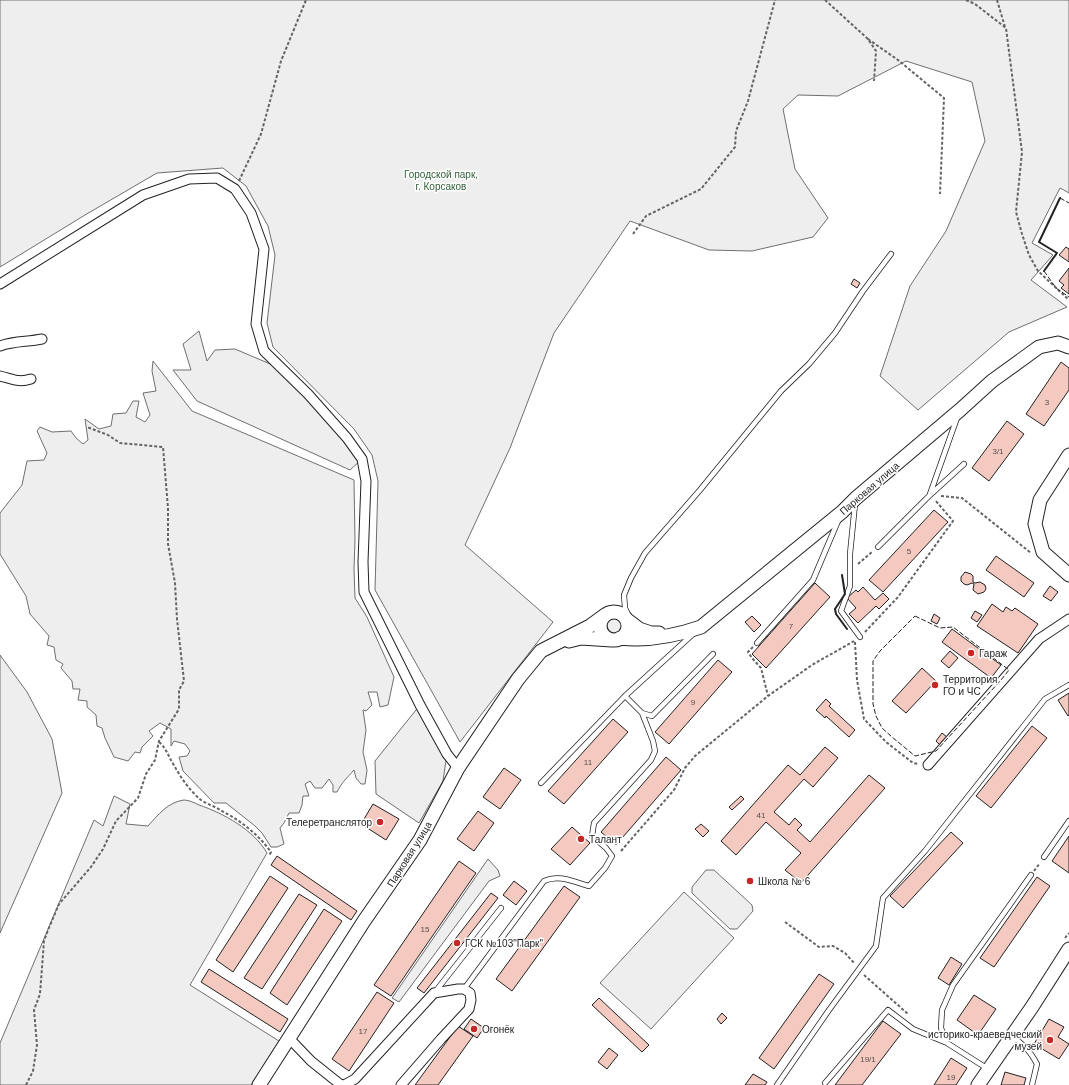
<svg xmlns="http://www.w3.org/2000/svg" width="1069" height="1085" viewBox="0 0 1069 1085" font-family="Arial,sans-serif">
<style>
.green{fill:#eee;stroke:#6f6f6f}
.building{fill:#f3c9c0;stroke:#222}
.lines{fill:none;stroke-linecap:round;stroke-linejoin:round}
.lane-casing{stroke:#222;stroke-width:6}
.street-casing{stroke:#222;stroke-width:11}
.secondary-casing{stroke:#222;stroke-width:15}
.path{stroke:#646464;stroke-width:2;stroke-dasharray:3 2;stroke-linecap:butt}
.lane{stroke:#fff;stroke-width:4.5}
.street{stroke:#fff;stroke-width:9}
.secondary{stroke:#fff;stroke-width:13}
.fence{stroke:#222;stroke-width:1;stroke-dasharray:5 2;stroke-linecap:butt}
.wall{stroke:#222;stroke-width:2}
.poi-dot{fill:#c62828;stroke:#fff;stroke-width:1.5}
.labels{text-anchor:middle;stroke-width:3;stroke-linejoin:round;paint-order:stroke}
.number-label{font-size:8px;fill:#564c4a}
.park-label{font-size:10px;fill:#2f5e38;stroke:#fff}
.street-label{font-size:10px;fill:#222;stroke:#fff}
.poi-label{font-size:10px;fill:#222;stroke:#fff;text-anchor:start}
</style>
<rect width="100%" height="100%" fill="#fff"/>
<path class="green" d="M0,0H1069V193L1060,188L1032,243L1053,255L1031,280L1067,307L1009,332L918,410L880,376L910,286L946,231L985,141L972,82L906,61L838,96L798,95L783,109L795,169L828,218L813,237L752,251L709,250L630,221L554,333L510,448L465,545L553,622L460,742L375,590L378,481L372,455L354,429L273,347L267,323L275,255L268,226L246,186L223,168L157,173L85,215L0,267Z
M199,331L207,361L215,350L235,349L282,369L362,459L350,470L197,401L173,370H191L183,344Z
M153,361L192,411L354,480L355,541L354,569L355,598L367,617L394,677L388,705L380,707L377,692H368L372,705L366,711L363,710L366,730L363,752L367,770L365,784H361L356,778L354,770C347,778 342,782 337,792H333V785L329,779L322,788H315L310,781L305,784L309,796H303L302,805L299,813H289L284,823L280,828L284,844L277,847H271L262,833L255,826L226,803H214L183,771L179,757L187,756L190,751L185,744L174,741L171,746V729L160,723L149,731L153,736L142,747L140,753L135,752L128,761L114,757L105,738L102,728L97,726L96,715L87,707V701L78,700L80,689H73L72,681L61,668L63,664L56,660L54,647L47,645L49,636L30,614L26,596L0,554V513L22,485L27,461L44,460L47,453L37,431L40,427L52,432L71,431L76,438L83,444L88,440L85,419L99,429L111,426L113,414L126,413L133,401H139L136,417L145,422L150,415L143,393L156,391L152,371Z
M607 625a8 8 0 1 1 16 0a8 8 0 1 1-16 0Z
M0,655L27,692L52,739L62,793L0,933Z
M420,705L447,754L443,781L419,823L376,794L375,761Z
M114,796L130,804L126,824L148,826C158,815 168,802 184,800C189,800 195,803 199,805C223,813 254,830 267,853L190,985L279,1041L251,1085H0V1043L94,820L103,826Z
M488,859L498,870L500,876L489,881L399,1002L392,998Z
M706,870H714L752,905L753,911L737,929H730L692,893V887Z
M684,892L734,938L651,1029L600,983Z"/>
<path class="building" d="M1066,247L1069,249V262L1059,255Z
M1069,268V294L1061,288L1064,285L1059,281Z
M854,279L860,283L857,288L851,284Z
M1061,362L1069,368V390L1044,426L1026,414Z
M1007,421L1024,434L989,481L972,468Z
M934,510L948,522L883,592L869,580Z
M996,556L1034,583L1024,597L986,570Z
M965,572L971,574L973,576V582L975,583L980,582L985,585L986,589L984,592L978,594L973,590L974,584L972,583L967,585L964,584L961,581V577Z
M815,583L830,597L766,668L752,654Z
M1050,586L1058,592L1051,601L1043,596Z
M863,587L875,600L883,593L889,599L879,609L876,606L858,623L849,614L856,608L847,598L856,590L858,592Z
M992,604L1003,612L1006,607L1012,611L1015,608L1038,624L1018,653L977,626Z
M975,611L982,615L977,622L971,618Z
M934,614L940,618L937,624L931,621Z
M752,616L761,625L754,632L745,622Z
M952,629L1001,665L991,678L942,642Z
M950,651L958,658L949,668L941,661Z
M718,660L732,672L669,744L655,732Z
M922,668L936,681L906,713L892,701Z
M1069,693V715L1068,716L1058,700Z
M826,699L831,704L829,706L855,730L849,737L826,716L825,718L816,710Z
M613,719L628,732L564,804L548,791Z
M1032,726L1047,738L991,808L976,796Z
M942,733L947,737L940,745L936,741Z
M825,747L838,758L813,787L804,779L774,812L789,825L795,818L802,825L797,830L810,842L869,775L885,788L801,883L785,870L801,853L766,822L736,855L721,841L788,765L800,775Z
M666,757L681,770L616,845L601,832Z
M504,768L521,780L500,809L483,797Z
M741,796L744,799L732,810L729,807Z
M373,804L399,819L386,840L361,824Z
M478,811L494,823L474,851L457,839Z
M701,824L709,831L703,837L695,829Z
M572,827L590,843L570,865L551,849Z
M951,832L963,843L903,908L890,896Z
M1069,836V873L1052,861Z
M277,856L357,911L351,920L271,865Z
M459,861L476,873L391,996L374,985Z
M270,876L288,888L233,972L216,960Z
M1037,877L1050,886L994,967L980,958Z
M514,881L527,891L516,905L503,895Z
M564,886L580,897L512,991L496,979Z
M491,893L498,898L424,993L417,988Z
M299,894L317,905L262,989L244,978Z
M324,909L342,921L287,1005L270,993Z
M951,957L962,964L949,985L938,978Z
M209,969L288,1019L280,1032L201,982Z
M819,974L834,984L774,1069L759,1058Z
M377,992L394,1003L349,1071L332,1059Z
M974,995L996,1009L978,1035L957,1020Z
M599,998L649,1045L642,1052L592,1005Z
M722,1013L727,1018L721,1024L717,1019Z
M471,1019L484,1028L477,1038L464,1029Z
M1049,1019L1064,1027L1058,1037L1069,1044L1059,1059L1034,1044Z
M883,1021L901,1034L862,1085H835Z
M458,1026L473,1036L438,1085H415Z
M609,1048L618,1055L607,1069L598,1062Z
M951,1058L967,1068L956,1085H934Z
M1005,1072L1026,1078L1024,1085H1001Z
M753,1074L767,1082L765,1085H745Z"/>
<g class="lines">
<g class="lane-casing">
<path id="lane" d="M930,494L957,418
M855,504L850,554V586L841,611L860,637
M878,547L930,495L964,464
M629,617L625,608L624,595L631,578L645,553L700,490L781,391L809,364L835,333L863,291L891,254
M757,643L813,580L838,521
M625,696L642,713L652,716L713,654
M541,783L625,696L693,634
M1044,857L1069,821
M464,989L544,881C559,874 574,882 589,886L605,868L612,856L606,848L592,836L594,823L651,760L655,751L653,741L642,713
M435,992L501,908
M1013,1037C1025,1046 1030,1051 1037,1064L1032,1085
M988,1069L947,1043L941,1028L942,1010L953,985L1031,875
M825,1083L888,1010L913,1029L947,1043
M777,1085L829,1010L876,946L883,898L925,851L1045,699L1069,685"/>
</g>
<g class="street-casing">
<path id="street" d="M0,284L143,195L189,179L217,178L235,189L251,213L264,249L256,324L264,351L308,394L347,438L362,459L366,481L363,562L364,592L420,705L447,754L458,768
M0,346C13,341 28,342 42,339
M0,376C13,379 18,383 31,379
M928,765L1039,639L1069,619
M288,1037L311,1061L341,1085
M342,1085L346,1084L355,1079L434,993L458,989H464L470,993L471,1000L469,1009L441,1039L401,1085"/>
</g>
<g class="secondary-casing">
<path id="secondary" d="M1069,455L1040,500L1035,524L1043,552L1069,575
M600 626a14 14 0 1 1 28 0a14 14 0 1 1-28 0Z
M626,619L639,629L651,633H659
M620,638C647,641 675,636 701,627L842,512L856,498L960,410L992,381L1039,347L1058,343L1069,347
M569,641L581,638L612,640
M259,1085L364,921L420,840L458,768L518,679L541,651L590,626L605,615
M978,1085L1032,1007L1069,949"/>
</g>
<path class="path" d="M825,0L868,39L876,51L874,81
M966,0L975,4L1006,28L1022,152L1016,212L1022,234L1029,255L1038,271L1069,300
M997,0L1005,27
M868,39L898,60L944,98L940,194
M239,181L261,134L281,61L306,0
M633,234L646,216L701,189L735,147L736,131L748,101L775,0
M941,496L962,498L1031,553
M858,564L873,551
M865,632L898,597L953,521L935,500
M855,642L857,680L864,719L886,742L913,763L919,764
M753,647L748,652L752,658L761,668L768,696
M159,742C167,749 169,758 175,767C181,778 191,792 201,800C207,804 214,806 220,810C240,820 258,834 271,852L269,856
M621,851L674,790L685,768L695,756L768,696L812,665L854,641
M1034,871L1040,863
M785,922L819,947L833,946L845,953L855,964
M1065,938L1069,933
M864,975L908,1014
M26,1085L33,1071L37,1045L34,1010L40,994L44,941L48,930L59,904L91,867L103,849L116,821L138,798L146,774L155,760L159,741L179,709V690L184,681L177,619L175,583L168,544V508L163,447L120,443L108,435L87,427"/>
<use href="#lane" class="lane"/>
<use href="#street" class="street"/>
<use href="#secondary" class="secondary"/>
<path class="fence" d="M1060,198L1069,203
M1044,271L1056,288L1069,297
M915,616L940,628L953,627L1009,670L1001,680L936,751L915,756L892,737L882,728L876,716L873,704V661L880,651Z"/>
<path class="wall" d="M1044,271L1057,253L1039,242L1060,198
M842,575L845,594L835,609L836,614L847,629"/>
</g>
<g class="poi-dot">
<circle cx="971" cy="653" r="4"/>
<circle cx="935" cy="685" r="4"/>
<circle cx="380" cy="822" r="4"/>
<circle cx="581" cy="839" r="4"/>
<circle cx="750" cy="881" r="4"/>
<circle cx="457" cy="943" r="4"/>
<circle cx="474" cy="1029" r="4"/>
<circle cx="1050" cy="1040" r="4"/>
</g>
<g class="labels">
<g class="number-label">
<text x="1047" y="405">3</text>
<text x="998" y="454">3/1</text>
<text x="909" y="554">5</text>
<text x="791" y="629">7</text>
<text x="693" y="705">9</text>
<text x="588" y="765">11</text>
<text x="761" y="818">41</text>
<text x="425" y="932">15</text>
<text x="363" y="1034">17</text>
<text x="868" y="1062">19/1</text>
<text x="951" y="1080">19</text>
</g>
<g class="park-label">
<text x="441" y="178">Городской парк,<tspan x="441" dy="12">г. Корсаков</tspan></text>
</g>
<g class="street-label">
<text transform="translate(869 488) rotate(-41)" y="4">Парковая улица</text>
<text transform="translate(409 854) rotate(-58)" y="4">Парковая улица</text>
</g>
<g class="poi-label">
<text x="979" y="657">Гараж</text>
<text x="943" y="683">Территория<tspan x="943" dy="12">ГО и ЧС</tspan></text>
<text x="372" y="826" text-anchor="end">Телеретранслятор</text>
<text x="589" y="843">Талант</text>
<text x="758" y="885">Школа № 6</text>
<text x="465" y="947">ГСК №103"Парк"</text>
<text x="482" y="1033">Огонёк</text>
<text x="1042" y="1038" text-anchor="end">историко-краеведческий<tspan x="1042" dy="12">музей</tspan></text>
</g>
</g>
</svg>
